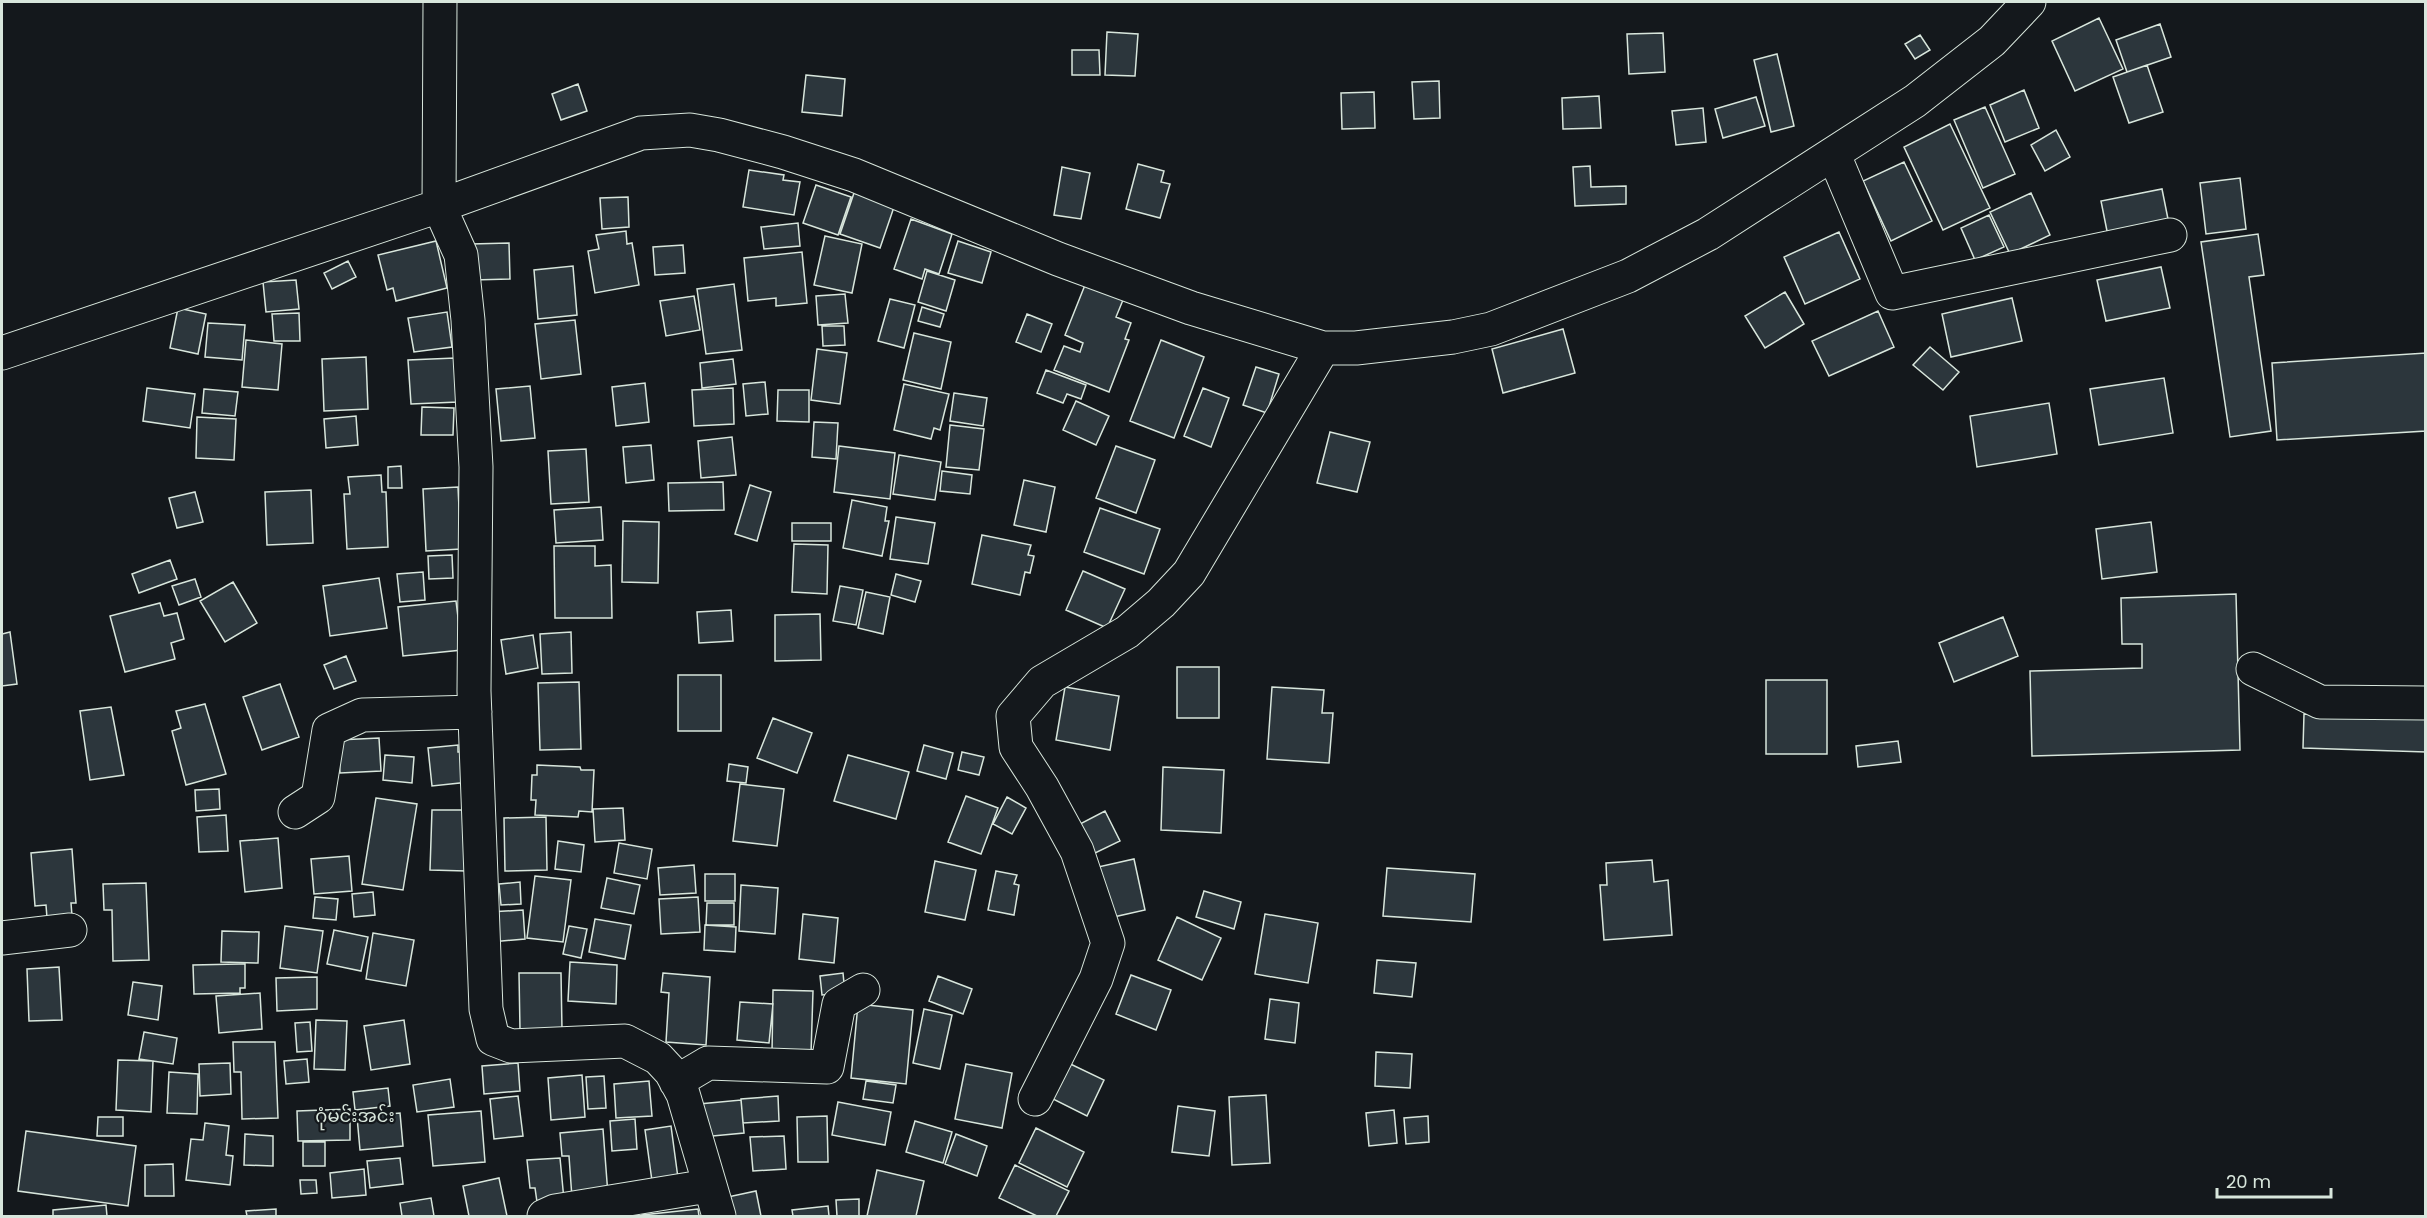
<svg xmlns="http://www.w3.org/2000/svg" width="2427" height="1218" viewBox="0 0 2427 1218" font-family="Poppins,'Noto Sans Myanmar',sans-serif">
<style>
.building{fill:#2c363c;stroke:#d8e6dc;stroke-width:1.5}
.lines{fill:none;stroke-linecap:round;stroke-linejoin:round}
.minor-casing{stroke:#d8e6dc;stroke-width:35}
.minor{stroke:#14181c;stroke-width:33}
.labels{text-anchor:middle;stroke-width:4.5;stroke-linejoin:round;paint-order:stroke}
.quarter-label{font-size:18px;fill:#d8e6dc;stroke:#14181c}
</style>
<rect width="100%" height="100%" fill="#14181c"/>
<path class="building" d="M2099,18L2123,69L2075,91L2052,41Z
M2160,24L2171,57L2127,72L2116,40Z
M1107,32L1138,34L1135,76L1105,75Z
M1663,33L1665,72L1629,74L1627,34Z
M1920,35L1930,50L1915,59L1905,44Z
M1072,50H1099L1100,75H1072Z
M1777,54L1794,126L1771,132L1754,60Z
M2147,65L2163,112L2129,123L2113,77Z
M806,75L845,79L842,116L802,112Z
M1439,81L1440,118L1414,119L1412,82Z
M578,84L587,111L561,120L552,94Z
M2024,90L2039,128L2005,142L1990,105Z
M1374,92L1375,128L1342,129L1341,93Z
M1599,96L1601,128L1563,129L1562,98Z
M1756,97L1765,126L1723,138L1715,109Z
M1985,107L2015,174L1983,188L1954,120Z
M1703,108L1706,142L1676,145L1672,111Z
M1950,124L1990,208L1943,230L1904,147Z
M2056,130L2070,157L2045,171L2031,145Z
M1904,162L1932,221L1891,241L1863,181Z
M1138,164L1164,171L1161,182L1170,184L1160,218L1126,209Z
M1590,166L1591,187L1626,186V204L1575,206L1573,167Z
M1062,167L1090,173L1081,219L1054,215Z
M749,170L784,175L783,180L800,182L794,215L743,207Z
M2240,178L2246,229L2206,234L2200,183Z
M816,185L851,197L838,235L803,223Z
M2162,189L2170,229L2109,241L2101,201Z
M854,193L894,207L880,248L840,234Z
M2031,193L2050,235L2010,254L1990,212Z
M628,197L629,227L602,229L600,198Z
M1989,215L2004,247L1975,260L1961,228Z
M911,219L952,234L939,274L925,269L922,279L894,269Z
M798,223L800,246L764,249L761,227Z
M626,231L627,244L632,243L639,285L595,293L588,251L599,249L596,235Z
M1839,232L1860,279L1805,304L1784,257Z
M2258,234L2264,275L2249,277L2271,431L2230,437L2201,242Z
M825,236L862,244L852,293L814,285Z
M436,241L447,288L396,301L393,288L387,290L378,255Z
M958,241L991,252L982,283L948,273Z
M509,243L510,279L473,280L471,244Z
M683,245L685,273L655,275L653,247Z
M802,252L807,303L776,306V298L748,301L744,258Z
M348,261L356,277L332,289L324,273Z
M573,266L577,315L538,319L534,270Z
M2161,267L2170,308L2106,321L2097,280Z
M927,271L955,280L946,311L918,302Z
M296,280L299,309L266,312L263,282Z
M734,284L742,350L706,354L697,289Z
M1085,285L1123,300L1116,317L1131,323L1125,339L1129,340L1109,392L1054,370L1064,346L1080,352L1083,343L1065,335Z
M1785,292L1804,324L1765,348L1745,316Z
M845,294L848,323L818,325L816,296Z
M694,296L700,330L666,336L660,301Z
M2012,298L2022,341L1951,357L1942,314Z
M890,299L915,305L904,348L878,341Z
M922,307L944,314L940,327L918,321Z
M178,308L206,314L198,354L170,348Z
M1878,311L1894,347L1829,376L1812,341Z
M447,312L452,347L414,352L408,318Z
M299,313L300,341H274L272,314Z
M1027,314L1052,324L1041,352L1016,342Z
M575,320L581,374L541,379L535,324Z
M208,323L245,325L242,360L205,357Z
M822,326H844L845,345L823,346Z
M1563,329L1575,373L1503,393L1492,349Z
M914,333L951,342L941,389L903,380Z
M246,340L282,344L278,390L242,387Z
M1161,340L1204,357L1174,438L1130,421Z
M1930,347L1959,372L1943,390L1913,365Z
M817,349L847,353L840,404L811,400Z
M2426,353V431L2277,440L2272,363Z
M366,357L368,409L324,411L322,359Z
M455,358L458,402L411,404L408,360Z
M733,359L736,384L702,388L700,363Z
M1256,367L1279,374L1267,413L1243,405Z
M1046,370L1086,385L1081,399L1067,394L1063,403L1037,393Z
M2164,378L2173,433L2099,445L2090,389Z
M765,382L768,414L746,416L743,384Z
M645,383L649,422L616,426L612,387Z
M904,384L949,394L940,430L934,428L931,439L894,430Z
M530,386L535,438L501,441L496,389Z
M147,388L195,394L190,428L143,421Z
M733,388L734,424L694,426L692,390Z
M1203,388L1229,398L1211,447L1184,436Z
M204,389L238,392L235,416L202,413Z
M778,390H809V422L777,421Z
M954,393L987,398L983,426L950,421Z
M1076,401L1109,416L1096,445L1063,430Z
M2049,403L2057,454L1977,467L1970,416Z
M422,407L454,408L453,435H421Z
M356,416L358,445L326,448L324,419Z
M197,417L236,419L234,460L196,458Z
M814,422L838,423L836,459L812,457Z
M950,425L984,429L979,470L946,467Z
M1330,432L1370,442L1357,492L1317,483Z
M732,437L736,475L701,478L698,441Z
M651,445L654,480L626,483L623,447Z
M839,446L895,453L890,499L834,492Z
M1116,446L1155,460L1136,513L1096,498Z
M586,449L589,502L551,504L548,451Z
M899,455L941,462L935,500L893,494Z
M401,466L402,488H388V467Z
M942,471L972,475L970,494L940,491Z
M381,475L382,492H386L388,547L347,549L344,494H350L348,477Z
M1024,480L1055,487L1046,532L1014,525Z
M723,482L724,510L669,511L668,483Z
M750,485L771,492L757,541L735,534Z
M458,487L461,549L426,551L423,489Z
M311,490L313,543L267,545L265,492Z
M195,492L203,522L177,528L169,498Z
M852,500L887,507L885,521H889L882,556L843,548Z
M601,507L603,540L556,543L554,510Z
M1100,508L1160,529L1144,574L1084,552Z
M896,517L935,523L928,564L890,559Z
M623,521L659,522L658,583L622,582Z
M2151,522L2157,572L2102,579L2096,529Z
M792,523H831V541H792Z
M982,535L1031,545L1028,555L1034,556L1030,573L1025,572L1020,595L972,584Z
M794,544L828,545L827,594L792,592Z
M554,546H595V566L611,565L612,618H555Z
M452,555L453,578L429,579L428,556Z
M170,560L177,579L139,593L132,574Z
M1083,571L1125,589L1107,628L1066,610Z
M423,572L425,600L400,602L397,574Z
M896,574L921,581L915,602L891,595Z
M379,578L387,628L330,636L323,586Z
M195,579L201,597L179,605L172,586Z
M233,582L257,623L225,642L200,601Z
M840,586L863,590L856,625L833,621Z
M866,592L890,597L883,634L858,628Z
M2236,594L2240,750L2032,756L2030,671L2142,668V644H2122L2121,598Z
M456,601L462,650L403,656L398,607Z
M160,603L164,616L177,613L184,639L171,643L175,659L125,672L110,616Z
M731,610L733,641L699,643L697,612Z
M820,614L821,660L775,661V615Z
M2003,617L2018,656L1954,682L1939,643Z
M10,632L17,684L2,686V634Z
M571,632L572,673L542,674L540,634Z
M533,635L538,668L506,674L501,640Z
M346,656L356,681L334,689L324,665Z
M1177,667H1219V718H1177Z
M678,675H721V731H678Z
M1766,680H1827V754H1766Z
M579,682L581,749L540,750L538,683Z
M280,684L299,737L262,750L243,697Z
M1065,687L1119,696L1110,750L1056,740Z
M1272,687L1324,690L1322,713H1333L1329,763L1267,759Z
M205,704L226,774L186,785L172,731L181,728L176,711Z
M111,707L124,775L90,780L80,711Z
M2304,714L2426,718V752L2303,748Z
M773,718L812,733L797,773L757,758Z
M379,738L381,771L340,773L338,740Z
M1898,741L1901,762L1858,767L1856,746Z
M458,745V752H466L469,782L432,786L428,748Z
M924,745L953,753L946,779L917,771Z
M962,752L984,757L979,775L958,770Z
M385,755L414,757L412,783L383,780Z
M848,755L909,772L896,819L834,801Z
M729,764L748,767L746,783L727,781Z
M537,765L580,767L581,770H594L592,812L579,811L578,817L535,815L536,800H531L532,775H537Z
M1163,767L1224,770L1221,833L1161,830Z
M740,784L784,789L777,846L733,841Z
M219,789L220,809L196,811L195,790Z
M966,796L998,808L981,854L948,842Z
M1007,797L1026,808L1012,834L993,824Z
M376,798L417,804L403,890L362,884Z
M623,808L625,840L595,842L593,809Z
M432,810H468L466,871L430,870Z
M1105,811L1120,841L1093,854L1078,825Z
M226,815L228,851L199,852L197,817Z
M546,817L547,870L505,871L504,818Z
M278,838L282,888L245,892L240,841Z
M558,841L584,845L581,872L555,869Z
M619,843L652,849L647,879L614,873Z
M72,849L76,903H71L72,916L47,918L46,905L35,906L31,853Z
M349,856L352,891L314,894L311,859Z
M1134,859L1145,910L1109,918L1098,867Z
M1652,860L1654,882L1668,880L1672,935L1604,940L1600,885H1607L1606,863Z
M935,861L976,870L965,920L925,912Z
M694,865L696,893L660,895L658,868Z
M1387,868L1475,874L1471,922L1383,916Z
M996,871L1017,875L1014,884L1019,885L1014,915L988,910Z
M705,874H735V901H705Z
M535,876L571,880L563,942L527,938Z
M607,878L640,885L634,914L601,908Z
M520,882L521,904L501,905L499,884Z
M146,883L149,960L113,961L112,910H104L103,884Z
M741,885L778,888L775,934L739,931Z
M1204,891L1241,902L1234,929L1196,917Z
M373,892L375,915L354,917L352,894Z
M315,897L338,899L336,920L313,918Z
M698,897L700,932L661,934L659,899Z
M707,903H734V925H706Z
M523,910L525,939L491,942L489,912Z
M803,914L838,918L834,963L799,959Z
M1265,914L1318,923L1308,983L1255,974Z
M1177,917L1221,938L1202,980L1158,960Z
M595,919L631,925L625,959L589,952Z
M705,925L736,927L735,952L704,950Z
M285,926L323,931L317,973L280,968Z
M569,926L587,929L581,958L563,954Z
M334,930L368,937L361,971L327,964Z
M222,931L259,932L258,963L221,962Z
M373,933L414,940L406,986L366,979Z
M1377,960L1416,963L1412,997L1374,993Z
M570,962L617,965L616,1004L568,1001Z
M239,964H245V988H240V993L194,994L193,965Z
M59,967L62,1020L29,1021L27,969Z
M519,973H561L562,1030H520Z
M663,973L710,977L706,1045L666,1042L669,993L661,992Z
M843,973L845,993L822,995L820,976Z
M1131,975L1171,990L1156,1030L1116,1014Z
M938,976L972,989L963,1014L929,1001Z
M317,977V1009L277,1011L276,978Z
M133,982L162,986L158,1020L128,1015Z
M773,990L813,991L811,1054L772,1053Z
M260,993L262,1029L219,1033L216,996Z
M1270,999L1299,1003L1295,1043L1265,1039Z
M740,1002L773,1004L769,1043L737,1040Z
M858,1004L913,1010L906,1084L851,1078Z
M924,1009L952,1015L940,1069L913,1063Z
M316,1020L347,1021L345,1070L314,1069Z
M404,1020L410,1064L371,1070L364,1026Z
M310,1022L312,1051L297,1052L295,1023Z
M144,1032L177,1038L173,1064L139,1059Z
M233,1042H275L278,1118L242,1119L241,1072H234Z
M1376,1052L1412,1054L1410,1088L1375,1086Z
M307,1059L309,1082L286,1084L284,1061Z
M1060,1059L1104,1080L1087,1116L1043,1094Z
M118,1060L153,1061L151,1112L116,1110Z
M230,1063L231,1094L200,1096L199,1064Z
M518,1063L520,1091L484,1094L482,1066Z
M966,1064L1012,1073L1002,1128L955,1119Z
M169,1072L198,1074L197,1114L167,1113Z
M582,1075L585,1117L551,1120L548,1078Z
M604,1076L606,1108L588,1109L586,1077Z
M450,1079L454,1107L417,1112L413,1085Z
M649,1081L652,1116L616,1118L614,1084Z
M866,1081L896,1085L893,1103L863,1099Z
M388,1088L390,1106L355,1110L353,1092Z
M1266,1095L1270,1163L1232,1165L1229,1097Z
M518,1096L523,1136L494,1139L490,1099Z
M778,1096L779,1121L743,1123L741,1099Z
M741,1100L744,1133L702,1137L699,1104Z
M838,1102L891,1112L885,1145L832,1135Z
M1178,1106L1215,1111L1209,1156L1172,1152Z
M350,1109V1140L298,1141L297,1111Z
M1394,1110L1397,1143L1369,1146L1366,1113Z
M481,1111L485,1162L433,1166L428,1115Z
M400,1113L403,1146L360,1150L357,1117Z
M827,1116L828,1162H798L797,1117Z
M1428,1116L1429,1142L1406,1144L1404,1118Z
M98,1117H123V1136H97Z
M635,1119L637,1149L612,1151L610,1121Z
M915,1121L952,1132L943,1163L906,1152Z
M205,1123L229,1126L226,1155L233,1156L230,1185L186,1180L191,1139L203,1140Z
M671,1126L678,1178L652,1181L645,1130Z
M1036,1128L1084,1152L1067,1187L1019,1163Z
M603,1129L608,1195L572,1198L569,1156H562L560,1133Z
M26,1131L136,1146L128,1206L18,1191Z
M245,1134L273,1136V1166L244,1165Z
M956,1134L987,1146L977,1176L945,1164Z
M784,1136L786,1169L753,1171L750,1137Z
M303,1142H325V1166H303Z
M400,1158L403,1184L370,1188L367,1161Z
M560,1158L564,1200L537,1202L535,1188H530L527,1160Z
M173,1164L174,1196H145V1165Z
M1015,1165L1069,1191L1056,1216H1037L999,1198Z
M364,1169L366,1195L332,1198L330,1173Z
M877,1170L924,1181L916,1216H867Z
M499,1178L507,1216H469L463,1186Z
M300,1180H316L317,1193L301,1194Z
M756,1191L761,1216H727L723,1198Z
M431,1198L434,1216H402L400,1203Z
M859,1199V1216H837L836,1200Z
M106,1205L107,1216H53V1210Z
M828,1206L829,1216H793L792,1210Z
M276,1209V1216H247L246,1211Z
M698,1209L699,1216H642V1215Z"/>
<g class="lines">
<g class="minor-casing">
<path id="minor" d="M440,2L439,206L461,255L468,320L476,467L474,691L486,1009L493,1039L511,1046L625,1041L658,1058L671,1072L683,1094L719,1216
M1834,155L1892,293L2170,235
M2,353L439,206L641,133L690,130L719,135L783,152L854,175L1058,259L1191,308L1323,348H1356L1453,337L1491,329L1628,276L1708,234L1915,101L1992,41L2029,2
M2253,669L2320,702L2426,703
M295,812L318,797L329,730L362,715L475,712
M2,938L70,930
M676,1082L708,1063L827,1067L839,1004L863,990
M1035,1099L1096,979L1108,943L1077,851L1042,787L1016,747L1013,716L1042,682L1127,632L1161,603L1189,573L1323,348
M544,1216L555,1211L708,1186"/>
</g>
<use href="#minor" class="minor"/>
</g>
<g class="labels">
<g class="quarter-label">
<text x="355" y="1122">ဂုံမင်းအင်း</text>
</g>
</g>
<rect width="2427" height="1218" fill="none" stroke="#d8e6dc" stroke-width="6"/>
<path d="M2217 1188v9h114v-9" fill="none" stroke="#d8e6dc" stroke-width="3"/>
<text x="2226" y="1188" font-size="18" fill="#d8e6dc" stroke="#14181c" stroke-width="4.5" paint-order="stroke">20 m</text>
</svg>
